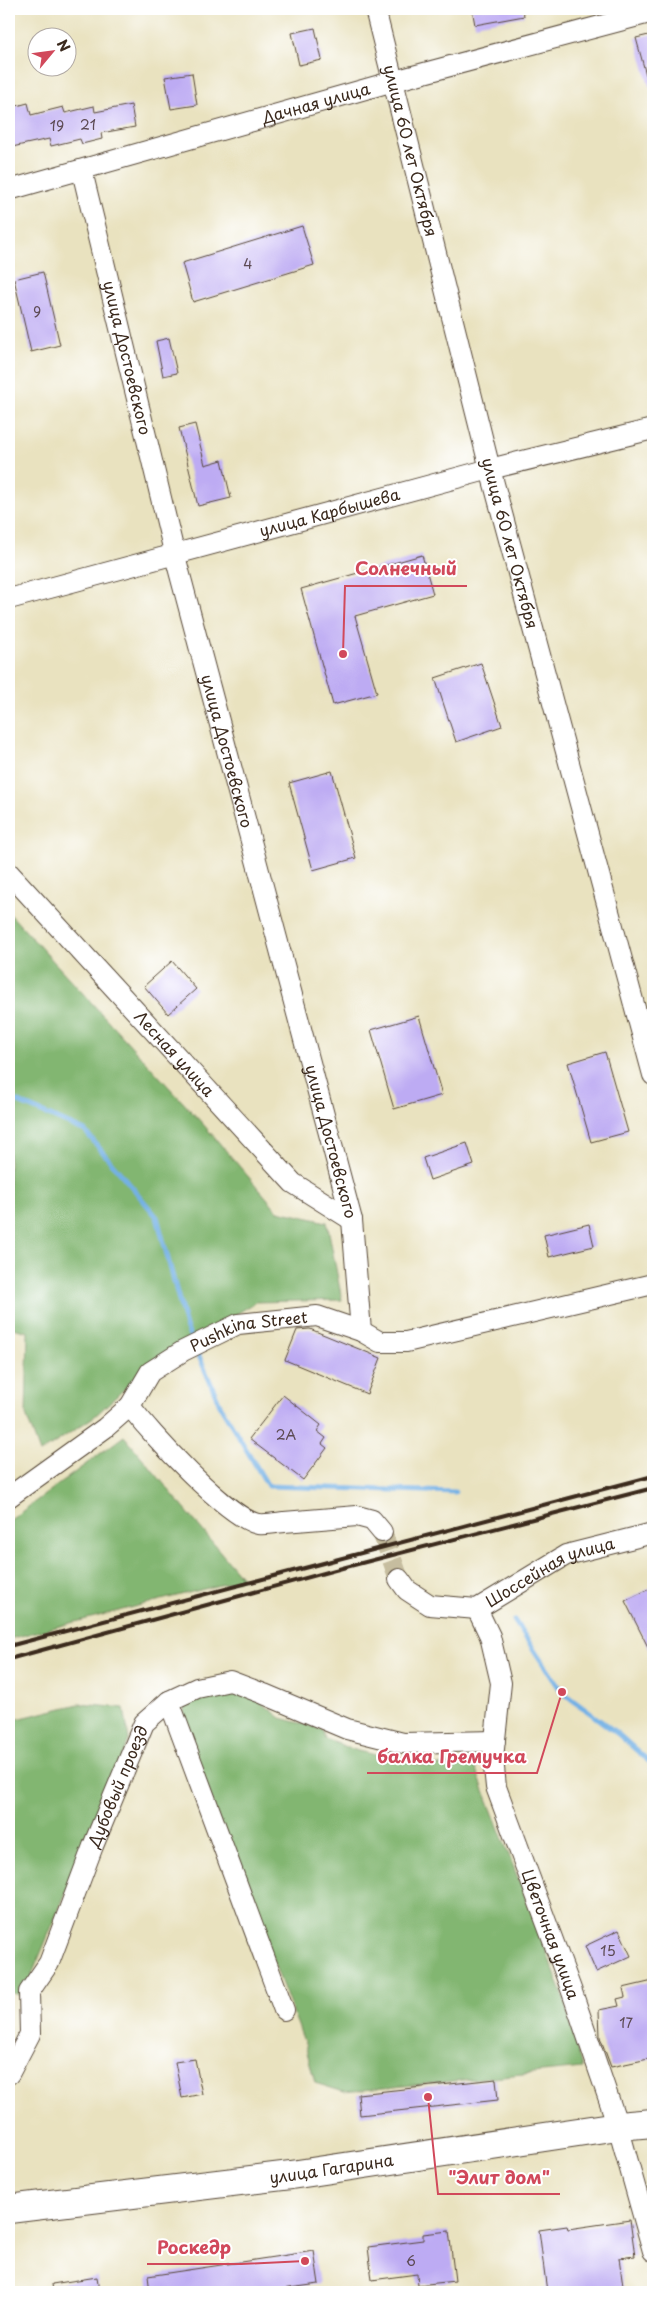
<svg xmlns="http://www.w3.org/2000/svg" width="662" height="2301" viewBox="0 0 662 2301" font-family="'Playpen Sans',sans-serif">
<style>
.forest{fill:#82b671;stroke:#5e7048}
.lines{fill:none;stroke-linecap:round;stroke-linejoin:round}
.stream{stroke:#73b1e5;stroke-width:5}
.building{fill:#bdabf3}
.minor-tunnel{stroke:#c6bd9f;stroke-width:20;stroke-dasharray:20 10;stroke-linecap:butt}
.minor-casing{stroke:#554636;stroke-width:22}
.secondary-casing{stroke:#554636;stroke-width:30}
.minor{stroke:#fff;stroke-width:20}
.secondary{stroke:#fff;stroke-width:28}
.rail{stroke:#3b2a1e;stroke-width:4}
.labels{text-anchor:middle;stroke-width:4;stroke-linejoin:round;paint-order:stroke}
.number-label{font-size:14px;fill:#5c4a53}
.street-label{font-size:16px;fill:#3b2a1e;stroke:#fff}
.leader{fill:none;stroke:#d1495b;stroke-width:2}
.callout-dot{fill:#d1495b;stroke:#fff;stroke-width:2}
.callout-label{font-size:18px;text-anchor:middle;font-weight:bold;fill:#d1495b;stroke:#fff;stroke-width:4;stroke-linejoin:round;paint-order:stroke}
</style>
<rect width="100%" height="100%" fill="#fff"/>
<filter id="ink" filterUnits="userSpaceOnUse"><feTurbulence type="fractalNoise" baseFrequency=".02" numOctaves="2"/><feDisplacementMap in="SourceGraphic" scale="10" xChannelSelector="R" yChannelSelector="G"/><feConvolveMatrix kernelMatrix="1 2 1 2 8 2 1 2 1" color-interpolation-filters="sRGB"/></filter>
<filter id="wash" filterUnits="userSpaceOnUse"><feTurbulence type="fractalNoise" baseFrequency=".0096" numOctaves="4" result="noise"/><feDisplacementMap in="SourceGraphic" scale="20" xChannelSelector="R" yChannelSelector="G"/><feGaussianBlur stdDeviation="1.12" result="paint"/><feColorMatrix in="noise" values="0 0 0 0 0 0 0 0 0 0 0 0 0 0 0 0 0 1.4 0 .05"/><feComposite in="paint" operator="in"/></filter>
<g filter="url(#wash)">
<rect width="100%" height="100%" fill="#e9e2bf"/>
<path class="forest" d="M9,913L202,1123L278,1211L327,1222L342,1300L256,1302L145,1370L95,1416L40,1453L26,1415L28,1332L9,1327Z
M124,1436L243,1579L9,1639V1521Z
M220,1691L248,1692L281,1718L322,1729L325,1739L358,1751L429,1767L456,1764L475,1767L563,1995L582,2068L344,2092L315,2083L305,2044L184,1729V1705Z
M79,1704L124,1708L129,1740L23,1996L9,1992V1721Z"/>
<g class="lines">
<path class="stream" d="M9,1098L85,1131L157,1217L186,1327L192,1341
M196,1349L221,1407L268,1486L455,1492
M514,1620L562,1692L618,1734L653,1765"/>
</g>
<g id="blocks">
<path class="building" d="M472,9H523L524,16L475,25Z
M315,28L322,60L299,65L292,33Z
M653,34V86H649L636,38Z
M192,73L197,105L171,109L165,77Z
M28,103L31,115L63,107L65,113L94,106L95,112L131,105L135,127L101,133L102,139L82,144L80,139L51,146L49,139L12,147L9,132V108Z
M302,226L314,265L193,302L182,263Z
M43,272L60,345L31,352L14,279Z
M169,338L177,373L163,376L156,341Z
M195,424L205,465L222,460L231,498L198,506L179,428Z
M422,555L433,594L355,616L377,693L333,705L301,589Z
M481,663L502,726L456,742L435,678Z
M332,771L356,858L313,870L289,783Z
M172,961L196,989L168,1014L144,986Z
M419,1016L442,1095L394,1109L371,1030Z
M605,1052L628,1132L591,1142L568,1063Z
M467,1143L474,1165L430,1180L423,1158Z
M589,1224L594,1246L549,1257L544,1235Z
M310,1329L381,1358L367,1394L285,1360L297,1330Z
M283,1395L321,1425L317,1431L326,1438L322,1444L327,1448L303,1480L249,1439Z
M653,1587V1657L625,1601Z
M619,1930L631,1956L596,1972L585,1946Z
M653,1981V2058L611,2067L600,2037L599,2010L619,2006L617,1999L625,1997L623,1988Z
M195,2059L202,2094L182,2098L175,2062Z
M496,2079L498,2100L360,2115L358,2094Z
M630,2220L635,2256L619,2258L624,2292H547L539,2230L567,2226L568,2229Z
M449,2231L455,2281L418,2285L417,2274L372,2280L368,2247L423,2240V2234Z
M314,2251L319,2284L260,2292H150L148,2276Z
M97,2277L99,2292H53L52,2284Z"/>
</g>
</g>
<g filter="url(#ink)">
<use href="#blocks" fill-opacity="0" stroke="#554636" stroke-width="1"/>
<g class="lines">
<path class="minor-tunnel" d="M382,1532L399,1579"/>
<g class="minor-casing">
<g id="minor">
<path id="s1" d="M375,9L490,469L653,1075"/>
<path id="s2" d="M82,171L175,556L352,1220L361,1331"/>
<path id="s3" d="M9,190L394,81L653,12"/>
<path id="s4" d="M9,599L490,469L653,429"/>
<path id="s5" d="M9,873L293,1183L352,1220"/>
<path d="M130,1406C149,1432 228,1518 258,1524C266,1525 276,1523 284,1522C309,1520 333,1518 357,1516L372,1520L382,1532"/>
<path id="s6" d="M9,1497L105,1428L130,1406L150,1372L183,1351L238,1324L317,1316L361,1331L380,1342H406L653,1284"/>
<path id="s7" d="M399,1579L407,1590L430,1605L477,1609L566,1555L653,1533"/>
<path id="s8" d="M477,1609L490,1636L501,1683L493,1758L496,1787L571,1989L618,2126L653,2251"/>
<path d="M169,1701L284,2010"/>
<path id="s9" d="M9,2074L30,2034L29,1992L49,1963L93,1846L144,1723L169,1701L197,1688L230,1681L264,1694L347,1729L403,1743L495,1741"/>
</g>
</g>
<g class="secondary-casing">
<g id="secondary">
<path id="s10" d="M9,2209L291,2175L618,2126L653,2123"/>
</g>
</g>
<use href="#minor" class="minor"/>
<use href="#secondary" class="secondary"/>
<path class="rail" d="M9,1646L653,1476
M9,1659L346,1567L653,1488"/>
</g>
</g>
<g class="labels">
<g class="number-label">
<text x="88" y="130">21</text>
<text x="57" y="131">19</text>
<text x="248" y="269">4</text>
<text x="37" y="317">9</text>
<text x="286" y="1440">2А</text>
<text x="608" y="1956">15</text>
<text x="626" y="2028">17</text>
<text x="411" y="2266">6</text>
</g>
<g class="street-label">
<text dy="6" stroke="none"><textPath href="#s3" startOffset="319">Дачная улица</textPath></text>
<text dy="6" stroke="none"><textPath href="#s1" startOffset="146">улица 60 лет Октября</textPath></text>
<text dy="6" stroke="none"><textPath href="#s2" startOffset="192">улица Достоевского</textPath></text>
<text dy="6" stroke="none"><textPath href="#s4" startOffset="332">улица Карбышева</textPath></text>
<text dy="6" stroke="none"><textPath href="#s1" startOffset="551">улица 60 лет Октября</textPath></text>
<text dy="6" stroke="none"><textPath href="#s2" startOffset="598">улица Достоевского</textPath></text>
<text dy="6" stroke="none"><textPath href="#s5" startOffset="245">Лесная улица</textPath></text>
<text dy="6" stroke="none"><textPath href="#s2" startOffset="1002">улица Достоевского</textPath></text>
<text dy="6" stroke="none"><textPath href="#s6" startOffset="300">Pushkina Street</textPath></text>
<text dy="6" stroke="none"><textPath href="#s7" startOffset="171">Шоссейная улица</textPath></text>
<text dy="6" stroke="none"><textPath href="#s9" startOffset="312">Дубовый проезд</textPath></text>
<text dy="6" stroke="none"><textPath href="#s8" startOffset="340">Цветочная улица</textPath></text>
<text dy="6" stroke="none"><textPath href="#s10" startOffset="325">улица Гагарина</textPath></text>
</g>
</g>
<path class="leader" d="M343 654L345 586H467M562 1692L537 1773H367M428 2097L438 2194H560M305 2261L241 2264H147"/>
<g class="callout-dot">
<circle cx="343" cy="654" r="5"/>
<circle cx="562" cy="1692" r="5"/>
<circle cx="428" cy="2097" r="5"/>
<circle cx="305" cy="2261" r="5"/>
</g>
<g class="callout-label">
<text x="406" y="575">Солнечный</text>
<text x="452" y="1763">балка Гремучка</text>
<text x="499" y="2184">"Элит дом"</text>
<text x="194" y="2254">Роскедр</text>
</g>
<rect width="662" height="2301" fill="none" stroke="#fff" stroke-width="30"/>
<g transform="translate(52 52) rotate(61)"><circle r="24" fill="#ffffff" stroke="#b1aaa5"/>
<path d="M0-4L9 19L0 12L-9 19Z" fill="#d1495b"/>
<text y="-8" font-size="14" font-weight="bold" text-anchor="middle" fill="#3b2a1e">N</text>
</g>
</svg>
